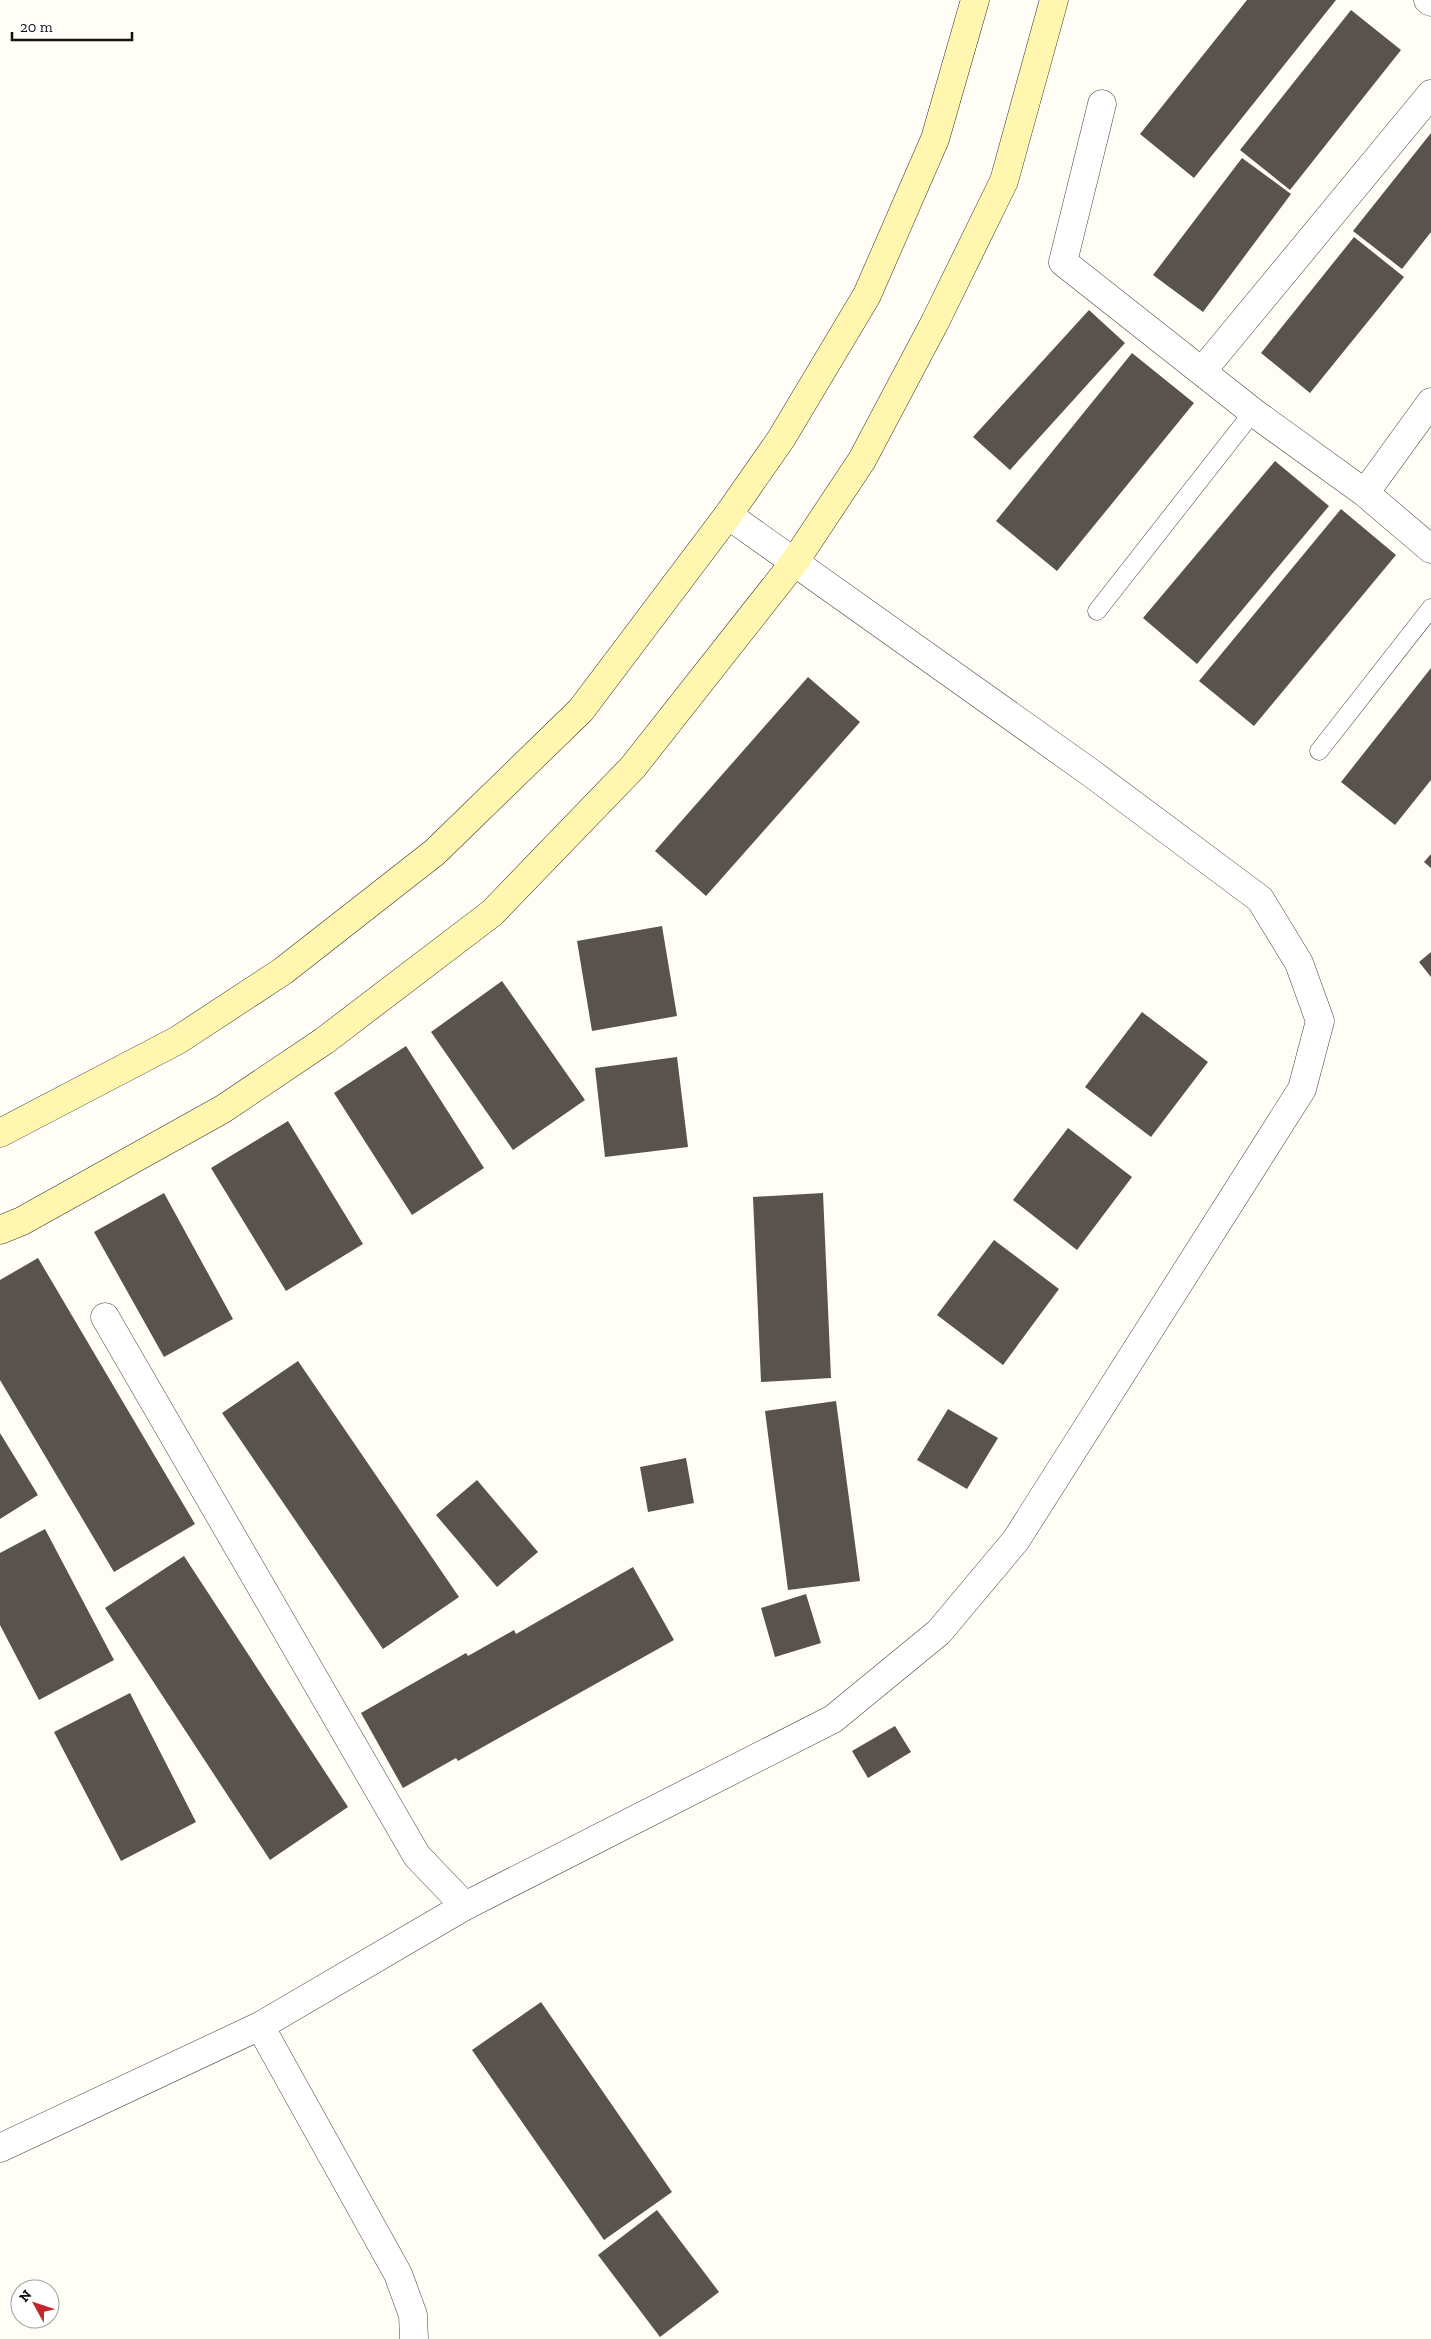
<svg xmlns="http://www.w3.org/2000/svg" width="1431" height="2339" viewBox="0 0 1431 2339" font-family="'Zilla Slab',serif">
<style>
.building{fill:#5a524d}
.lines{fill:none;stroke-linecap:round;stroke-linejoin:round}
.lane-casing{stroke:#444;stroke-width:19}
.street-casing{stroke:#444;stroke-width:29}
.secondary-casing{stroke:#333;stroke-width:29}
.lane{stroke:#fff;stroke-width:18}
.street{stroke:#fff;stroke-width:28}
.secondary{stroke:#fff6b0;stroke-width:28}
</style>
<rect width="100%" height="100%" fill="#fffdf5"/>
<path class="building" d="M1247,0H1336L1194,178L1140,134Z
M1351,10L1401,50L1290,190L1240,150Z
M1431,133V232L1402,269L1353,231Z
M1242,158L1291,194L1203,312L1153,275Z
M1354,237L1404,277L1310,393L1261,353Z
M1089,310L1125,343L1010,470L973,437Z
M1132,353L1194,403L1057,571L996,521Z
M1275,461L1329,506L1197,664L1143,618Z
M1341,509L1396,555L1254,726L1199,681Z
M1431,668V780L1395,825L1341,782Z
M808,677L860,722L706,896L655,851Z
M1431,854V868L1424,862Z
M662,926L677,1016L592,1031L577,941Z
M1431,952V977L1419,962Z
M502,981L585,1100L513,1150L431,1032Z
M1142,1012L1208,1062L1151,1137L1085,1087Z
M406,1046L484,1168L412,1215L334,1093Z
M677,1057L688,1147L605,1157L595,1068Z
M288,1121L363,1244L286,1291L211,1168Z
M1068,1128L1132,1177L1077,1250L1013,1200Z
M164,1193L233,1319L164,1357L94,1232Z
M823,1193L831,1378L761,1382L753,1197Z
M994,1240L1059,1289L1003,1365L937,1315Z
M38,1258L195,1524L114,1572L0,1380V1280Z
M298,1361L459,1597L383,1649L222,1413Z
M836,1401L860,1581L788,1590L765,1411Z
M948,1409L998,1438L967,1489L917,1460Z
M0,1433L38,1495L0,1519Z
M686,1458L694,1503L648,1512L640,1467Z
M477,1480L538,1552L497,1587L436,1515Z
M45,1529L114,1660L39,1700L0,1625V1553Z
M184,1556L348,1807L270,1860L105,1608Z
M633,1567L674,1640L458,1761L456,1758L403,1788L361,1713L466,1653L468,1656L514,1630L516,1634Z
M806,1594L821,1643L775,1657L761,1608Z
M130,1693L196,1822L121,1861L54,1732Z
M895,1726L911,1752L868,1778L852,1751Z
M541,2002L672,2192L604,2240L472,2050Z
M657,2210L719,2292L660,2337L598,2255Z"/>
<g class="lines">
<g class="lane-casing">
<path id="lane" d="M1097,611L1253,412
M1319,751L1431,608"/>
</g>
<g class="street-casing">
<path id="street" d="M1428,0L1431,2
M1102,104L1063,262L1253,412L1365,493
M1203,370L1431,94
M1431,402L1365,493L1431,549
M105,1317L417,1856L465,1906
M260,2026L398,2274L413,2315L414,2339
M0,2148L260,2026L465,1906L833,1719L939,1632L1016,1540L1302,1089L1320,1021L1299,963L1260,899L1091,773L728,515"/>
</g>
<g class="secondary-casing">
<path id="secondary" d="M0,1133L178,1040L283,971L435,852L581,710L728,515L781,439L867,295L935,139L975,0
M0,1230L22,1221L223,1109L324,1041L492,913L633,767L793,564L862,460L935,322L1004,181L1054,0"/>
</g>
<use href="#lane" class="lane"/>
<use href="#street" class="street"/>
<use href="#secondary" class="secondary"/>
</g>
<g transform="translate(35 2304) rotate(310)"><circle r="24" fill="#ffffff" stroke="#a0a0a0"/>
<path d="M0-4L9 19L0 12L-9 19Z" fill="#c4262e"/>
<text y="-8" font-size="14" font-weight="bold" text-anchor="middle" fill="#111111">N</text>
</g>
<path d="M12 32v8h120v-8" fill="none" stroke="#111111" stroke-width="2.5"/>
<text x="20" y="32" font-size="15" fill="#111111" stroke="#ffffff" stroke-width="4" paint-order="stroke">20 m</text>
</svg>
